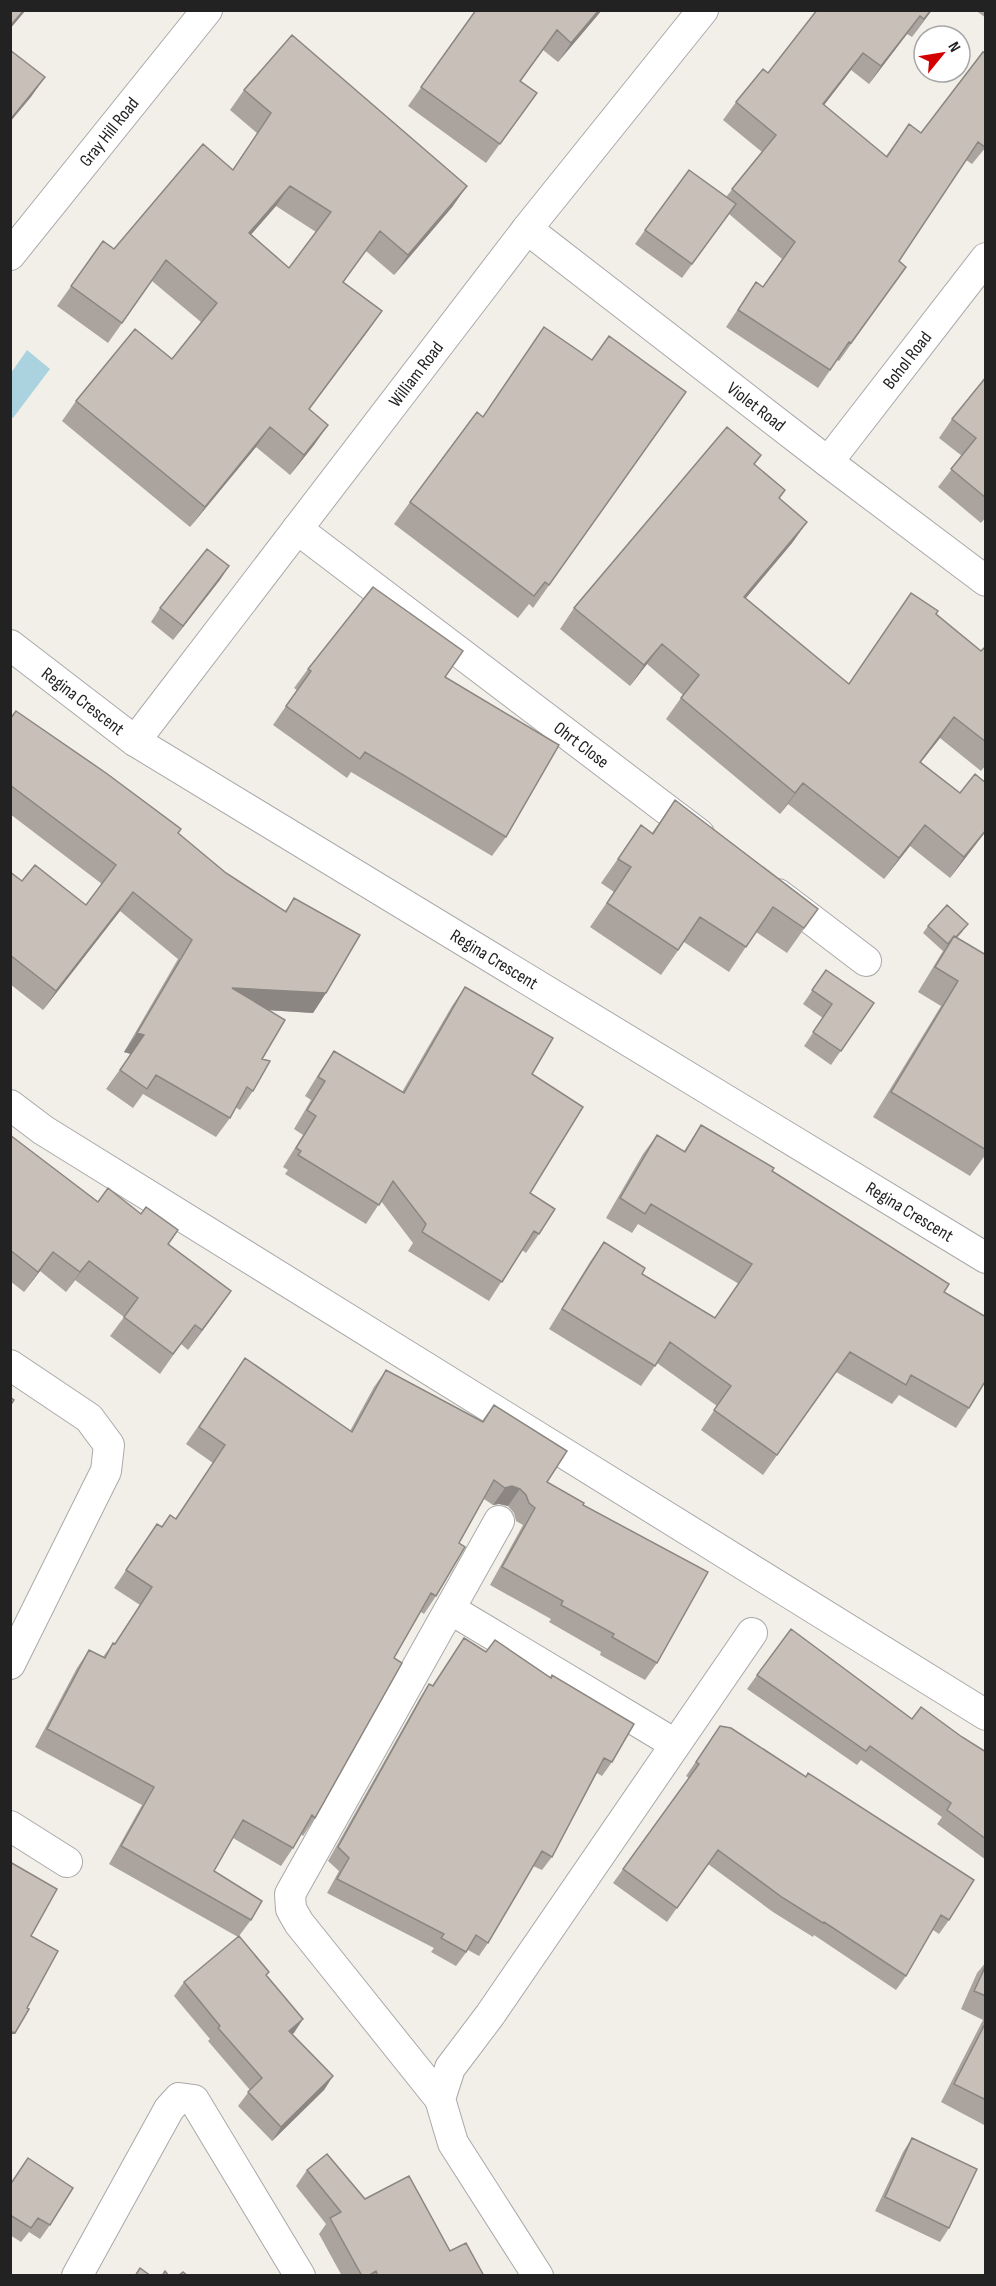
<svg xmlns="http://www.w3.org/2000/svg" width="996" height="2286" viewBox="0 0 996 2286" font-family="'Sofia Sans Condensed',sans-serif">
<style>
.water{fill:#aad3df}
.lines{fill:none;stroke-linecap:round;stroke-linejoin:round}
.street-casing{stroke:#a9a9a9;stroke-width:32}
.street{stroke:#fff;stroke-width:30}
.wall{fill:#aba49e;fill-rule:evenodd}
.shaded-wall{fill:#8b8681}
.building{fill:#c7bfb8;stroke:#8b8681;stroke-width:1.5;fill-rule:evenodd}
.labels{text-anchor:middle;stroke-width:6;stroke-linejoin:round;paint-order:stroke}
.street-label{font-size:18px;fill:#222;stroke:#fff}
</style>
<rect width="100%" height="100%" fill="#f2efe9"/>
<path class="water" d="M27,350L50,369L13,418L10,416L11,373Z"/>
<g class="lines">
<g class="street-casing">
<g id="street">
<path id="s1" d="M527,229L828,462L986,581"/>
<path id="s2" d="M10,255L207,10"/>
<path id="s3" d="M828,462L986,258"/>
<path id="s4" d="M297,529L699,834"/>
<path id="s5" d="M10,645L135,741L986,1258"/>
<path id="s6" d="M135,741L527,229L703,10"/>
<path d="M778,894L866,961"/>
<path d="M10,1105L43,1130L986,1715"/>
<path d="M10,1365L89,1418L109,1445L106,1471L10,1664"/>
<path d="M450,1609L675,1744"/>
<path d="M10,1826L67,1862"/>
<path d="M440,2099L299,1923L291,1909L290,1894L499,1521"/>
<path d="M77,2276L169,2109L179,2098L194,2100L300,2276"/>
<path d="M538,2276L453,2143L440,2099L450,2068L490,2015L752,1633"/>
</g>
</g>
<use href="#street" class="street"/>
</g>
<path class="wall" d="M476,10H602L558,62L543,50L521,81L537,93L486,163L408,106Z
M932,10L912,37L907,34L869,84L851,70L824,105L886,156L909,124L921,133L986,53V147L972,164L966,160L899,261L906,267L839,361L837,360L818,388L726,327L756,282L763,287L782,259L729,214L682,278L635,244L645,230L726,197L762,152L723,120L736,102L768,73Z
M975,10H986V18Z
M244,90L453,206L394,275L366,251L343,282L382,311L309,409L328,425L314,445L290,475L256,447L190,527L62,421L76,401L172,359L201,322L152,281L108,343L57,306L103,241L114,249L233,169L257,133L230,110ZM276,206L316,232L289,268L251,234Z
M544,327L592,360L686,392L533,608L529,604L518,618L394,524L410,502L483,417Z
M986,377V517L981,523L938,487L962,456L939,438L952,419Z
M754,464L785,490L779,499L807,522L792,543L746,598L848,684L936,614L981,651L986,646V765L981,771L940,738L921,762L986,831L950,878L910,846L884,879L788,804L780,814L666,719L683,695L647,664L630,686L560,629L574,608Z
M229,566L173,640L151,622L160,608Z
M308,669L445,677L506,837L492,856L351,772L347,778L273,725L297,690L294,688Z
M10,718L178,833L226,873L285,911L294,898L326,993L313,1013L268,1010L262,1059L253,1091L240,1110L235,1107L230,1118L216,1137L143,1094L133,1108L106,1089L131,1054L124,1052L178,959L120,911L43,1010L10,984V872L22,881L86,905L102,884L10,814Z
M675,800L818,909L787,953L756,932L729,972L684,942L661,975L590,927L614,892L601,883L624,850L641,825L652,833Z
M928,926L963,931L957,938L986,955V1154L970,1176L873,1117L941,1006L918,992L943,951L923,933Z
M826,970L874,1003L831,1065L804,1046L823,1018L803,1004Z
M465,987L532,1074L530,1193L539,1234L526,1253L522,1250L489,1301L408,1251L413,1243L381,1201L366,1224L285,1174L288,1170L283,1167L303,1135L294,1129L311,1100L305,1096L321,1070L334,1051L402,1092L452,1006Z
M701,1125L772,1171L944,1292L969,1408L956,1428L899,1395L892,1404L836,1372L763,1475L701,1430L717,1406L657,1363L641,1386L549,1329L590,1262L604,1242L642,1274L715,1318L739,1284L638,1224L632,1233L606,1218L643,1154L657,1135L684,1151Z
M10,1135L98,1202L141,1214L178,1230L169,1244L217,1311L188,1350L181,1344L160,1374L110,1336L124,1317L75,1280L66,1292L40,1271L24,1292L10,1281Z
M245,1358L350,1431L374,1387L386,1370L482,1421L494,1405L547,1482L583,1505L657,1663L645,1680L600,1655L601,1652L549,1622L551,1619L490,1585L523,1525L516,1521L514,1513L508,1506L499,1504L493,1505L484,1499L459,1543L436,1596L424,1614L421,1612L394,1658L315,1818L303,1836L301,1834L293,1848L281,1866L233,1838L214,1871L251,1920L239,1936L266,1975L303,2019L292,2034L333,2076L324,2090L272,2141L238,2106L250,2090L208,2041L210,2039L174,1996L184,1982L238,1937L109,1864L142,1805L35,1747L77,1668L89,1650L103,1657L113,1643L115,1644L140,1605L114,1588L157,1524L162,1527L175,1519L213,1463L186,1444Z
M464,1638L486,1652L550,1677L552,1675L612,1762L602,1776L597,1773L552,1857L542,1870L533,1866L488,1943L479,1956L468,1950L456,1966L431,1952L434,1948L327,1893L339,1871L328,1861L420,1698L429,1684L432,1686Z
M757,1675L912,1719L962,1737L986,1752V1860L937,1824L942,1817L861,1760L857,1765L747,1689Z
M720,1726L949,1920L939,1934L933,1930L906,1976L896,1990L814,1935L813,1937L773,1912L708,1864L667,1922L613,1883L689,1778L686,1776Z
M986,1962V2126L941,2102L983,2020L961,2009L977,1973Z
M912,2138L949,2228L940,2242L875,2211L903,2152Z
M28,2158L50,2225L40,2239L29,2232L21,2242L10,2235V2184Z
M307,2170L365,2199L450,2251L484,2276H342L319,2234L326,2224L296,2186Z"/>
<path class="shaded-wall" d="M24,10H26L10,29V26Z
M599,10H602L558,62L571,43Z
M931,10H932L912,37Z
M920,16L907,34L869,84L881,66Z
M863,53L851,70L811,122L823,104Z
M45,77L31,97L10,122V120Z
M290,186L276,206L235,253L249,233Z
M467,186L453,206L394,275L408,255Z
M382,311L368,331L294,429L309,409Z
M328,425L314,445L290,475L304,455Z
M270,427L256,447L190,527L205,507Z
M807,522L792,543L729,618L744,597Z
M229,566L220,580L173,640L183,626Z
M662,644L647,664L630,686L644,665Z
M954,717L940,738L905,782L920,762Z
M803,783L788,804L780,814L795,793Z
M925,825L910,846L884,879L899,858Z
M986,830V831L950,878L964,857Z
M133,892L120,911L43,1010L56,991Z
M232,988L326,993L313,1013L219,1007Z
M137,1033L144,1035L131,1054L124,1052Z
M53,1252L40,1271L24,1292L38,1272Z
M89,1261L75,1280L66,1292L80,1272Z
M231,1291L217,1311L188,1350L202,1330Z
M512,1486L520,1489L508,1506L499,1504L493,1505L505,1488Z
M303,2019L294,2033L280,2045L289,2031Z
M333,2076L324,2090L272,2141L281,2127Z"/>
<path class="building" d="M10,10H24L10,26Z
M476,10H599L571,43L557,30L520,81L537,93L500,144L421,87Z
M817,10H931L924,19L920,16L881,66L863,53L823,104L887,157L909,124L921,133L983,52L986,53V146L985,147L978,142L899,261L906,267L851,343L849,342L830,370L738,310L756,282L763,287L795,242L732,189L776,135L736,102L763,69L768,73Z
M292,35L467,186L408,255L380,231L343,282L382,311L309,409L328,425L304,455L270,427L205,507L76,401L135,329L172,359L217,303L166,260L122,323L71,286L103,241L114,249L203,144L233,170L271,113L244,90ZM290,186L331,212L289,268L249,233Z
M10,50L45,77L10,120Z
M689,170L736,204L692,264L645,230Z
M544,327L592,360L609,336L686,392L549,585L545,582L534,596L410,502L477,412L483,417Z
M986,377V498L951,469L976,438L952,419Z
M727,427L761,455L754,464L785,490L779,498L807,522L744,597L849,684L911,593L938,611L936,614L981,651L986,646V742L954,717L920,762L960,793L975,774L986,783V830L964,857L925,825L899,858L803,783L795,793L681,698L699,675L662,644L644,665L574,608Z
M207,549L229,566L183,626L160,608Z
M373,587L463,651L445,677L559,745L506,837L365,752L360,759L286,706L311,671L308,669Z
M16,711L106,773L181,829L178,833L226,873L286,912L294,898L360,935L326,993L232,988L285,1020L262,1059L270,1061L253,1091L247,1087L230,1118L156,1075L147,1089L120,1070L144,1035L137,1033L192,940L133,892L56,991L10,955V872L22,881L35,865L86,905L116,865L10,785V719Z
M675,800L818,909L804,928L773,907L746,947L700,917L678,950L607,903L631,867L618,859L641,825L653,834Z
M947,905L968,924L956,937L954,936L948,944L928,926Z
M954,936L986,955V1150L891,1092L958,981L935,967Z
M826,970L874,1003L841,1051L813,1032L832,1004L812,990Z
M465,987L553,1038L532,1074L583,1107L530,1193L555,1209L539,1234L534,1231L502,1282L422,1232L426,1224L393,1181L379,1205L298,1155L301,1151L296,1148L316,1116L307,1110L325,1081L318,1077L334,1051L404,1093Z
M701,1125L774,1168L772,1171L949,1284L944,1292L986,1317V1380L969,1408L911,1375L906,1385L850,1352L777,1455L714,1410L731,1386L670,1342L655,1366L562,1309L604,1242L645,1268L642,1274L715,1318L752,1264L651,1204L645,1214L620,1198L657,1135L685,1152Z
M10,1135L98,1202L108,1188L141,1214L146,1207L178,1230L168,1244L231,1291L202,1330L195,1325L173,1354L124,1317L138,1298L89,1261L80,1272L53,1252L38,1272L10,1250Z
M245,1358L352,1432L386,1370L483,1422L494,1405L567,1451L547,1482L584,1503L583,1505L708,1572L657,1663L612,1637L614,1634L561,1605L563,1601L502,1567L535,1508L529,1503L526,1495L520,1489L512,1486L505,1488L494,1480L459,1543L465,1547L436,1596L431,1593L394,1658L402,1663L315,1818L312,1815L293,1848L243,1820L214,1871L262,1901L251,1920L121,1846L154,1787L47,1729L89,1650L105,1658L113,1643L115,1644L152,1587L126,1570L157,1524L162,1527L170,1515L176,1519L225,1445L199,1427Z
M10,1397L14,1400L10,1406Z
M791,1629L912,1719L921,1707L962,1737L986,1752V1839L947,1810L951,1803L870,1746L866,1751L757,1675Z
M464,1638L486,1652L495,1640L551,1678L552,1675L634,1724L612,1762L604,1758L552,1857L542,1851L488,1943L476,1935L466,1952L441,1938L444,1934L337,1879L349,1858L338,1847L429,1684L433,1686Z
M720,1726L731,1728L806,1777L808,1773L974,1880L949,1920L941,1915L906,1976L824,1922L823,1923L783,1898L718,1850L677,1908L623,1869L699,1764L696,1762Z
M10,1862L57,1889L31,1936L58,1951L27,2008L29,2009L15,2033L13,2032L10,2036Z
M239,1936L269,1972L266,1975L303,2019L289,2031L333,2076L281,2127L248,2092L262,2078L218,2028L220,2026L184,1982Z
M986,1965V1996L974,1991Z
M986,2022V2100L954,2084Z
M912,2138L977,2169L949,2228L885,2197Z
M327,2154L365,2199L409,2176L450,2251L466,2243L484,2276H378L376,2271L368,2276H362L330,2218L341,2212L307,2170Z
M28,2158L73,2188L50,2225L38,2218L31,2228L10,2215V2185Z
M140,2268L151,2276H135Z
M165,2271L169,2276H162Z
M183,2272L188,2276H178Z"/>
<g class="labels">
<g class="street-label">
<text dy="6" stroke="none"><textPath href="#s2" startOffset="158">Gray Hill Road</textPath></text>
<text dy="6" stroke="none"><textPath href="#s3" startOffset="129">Bohol Road</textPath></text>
<text dy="6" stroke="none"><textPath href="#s6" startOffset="462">William Road</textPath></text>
<text dy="6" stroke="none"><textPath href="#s1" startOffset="290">Violet Road</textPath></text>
<text dy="6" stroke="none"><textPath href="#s5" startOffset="92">Regina Crescent</textPath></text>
<text dy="6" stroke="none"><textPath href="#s4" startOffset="357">Ohrt Close</textPath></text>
<text dy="6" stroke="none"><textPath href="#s5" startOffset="578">Regina Crescent</textPath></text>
<text dy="6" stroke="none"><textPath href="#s5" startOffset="1064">Regina Crescent</textPath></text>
</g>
</g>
<rect width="996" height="2286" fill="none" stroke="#222222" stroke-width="24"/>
<g transform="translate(942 54) rotate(60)"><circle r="28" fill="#ffffff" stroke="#a7a7a7" stroke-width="1.5"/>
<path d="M0-4.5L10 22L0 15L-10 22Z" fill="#d40000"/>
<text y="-9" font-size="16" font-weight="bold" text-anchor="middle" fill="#222222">N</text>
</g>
</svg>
